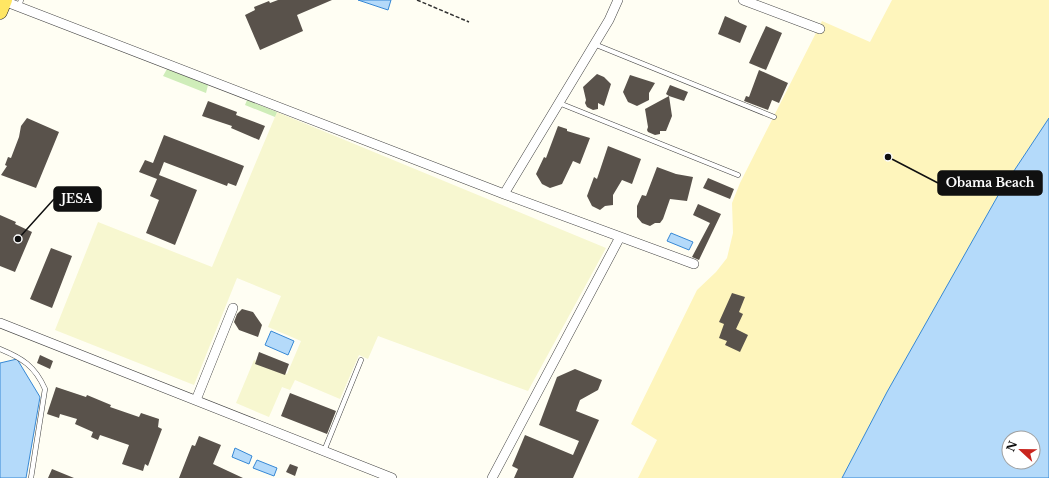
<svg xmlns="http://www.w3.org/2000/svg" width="1049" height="478" viewBox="0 0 1049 478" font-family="'Libre Baskerville',serif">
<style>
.farmland{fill:#f7f7d0}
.green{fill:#cfedb9}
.sand{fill:#fef5bc}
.water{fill:#b4dafa;stroke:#3688d5;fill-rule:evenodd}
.building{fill:#59524b}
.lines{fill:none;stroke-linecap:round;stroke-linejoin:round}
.service-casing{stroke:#434343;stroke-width:5.5}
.minor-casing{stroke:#434343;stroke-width:10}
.primary-casing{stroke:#212121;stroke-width:15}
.path{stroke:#323232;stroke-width:1.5;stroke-dasharray:4 2;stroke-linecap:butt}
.service{stroke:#fff;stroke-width:4.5}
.minor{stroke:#fff;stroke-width:9}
.primary{stroke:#ffe663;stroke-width:14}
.leader{fill:none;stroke:#101010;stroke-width:1.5}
.callout-dot{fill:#101010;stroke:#fff;stroke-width:1.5}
.callout{fill:#101010;stroke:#101010;stroke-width:1.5}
.callout-label{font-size:12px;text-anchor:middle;font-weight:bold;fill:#fff}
</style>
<rect width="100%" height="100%" fill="#fffef3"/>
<path class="farmland" d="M277,112L606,248L528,391L378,336L368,359L359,355L340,399L295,380L290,390L282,387L269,417L236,403L254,360L287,374L301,341L268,327L281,296L237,278L194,385L55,330L98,222L212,267Z"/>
<path class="green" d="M167,69L208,85L206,93L163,76Z
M247,100L277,112L275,117L245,105Z"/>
<path class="sand" d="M892,0H1049V118L1000,192L842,478H638L657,440L631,424L697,290L716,272L727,258L733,233L732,203L740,183L822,21L870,42Z"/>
<path class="water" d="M358,0H391L388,10Z
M1049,118V478H842L887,392L1000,192ZM1009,438H1033V462H1009Z
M671,233L693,242L689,250L667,241Z
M271,331L294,341L288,355L265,345Z
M17,359L40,397L26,478H0V363Z
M235,448L252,456L249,464L232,457Z
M257,460L277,468L274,476L253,468Z"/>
<path class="building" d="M278,0H332L297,15L303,31L260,50L245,15L255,10L254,7L269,1L270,3Z
M725,16L747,26L740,43L718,34Z
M766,26L782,33L766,70L749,63Z
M759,70L788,83L779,103L772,100L768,110L744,101L746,96L749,97Z
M597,74L604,77L611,84L604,106L598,103V109L593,110L587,107L585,103L586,100L583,87Z
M630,75L655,83L649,93V100L637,106L628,102L623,92Z
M670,85L688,92L684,101L669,96L672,116L666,131H660V134L655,135L648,132L647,130L648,127L645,109L669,96L666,94Z
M208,101L237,112L236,115L265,126L259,140L231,128L232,126L202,116Z
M27,118L59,132L36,188L1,175L7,166L5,165L8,157L11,158L19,137L21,126Z
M558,126L567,129V131L590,138L580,164L573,161L562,184L550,188L542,184L536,174L544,157L546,158Z
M164,135L244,166L236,186L228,183L227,186L164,162L159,175L197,190L175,245L146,233L159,200L150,196L157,179L139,172L145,160L153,163Z
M608,146L641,159L632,184L622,180L613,195V205L605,206L600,210L592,206L587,196L594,177L597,179Z
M657,167L676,174L693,177L687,201L670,199L663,219L660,223H655L650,226L642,223L637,217V206L642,195L646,196Z
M708,178L734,189L730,199L703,188Z
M698,204L721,214L699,260L692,257L710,223L693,215Z
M0,215L16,222L15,224L32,232L15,272L0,266Z
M51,248L72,256L52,308L30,299Z
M732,293L745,297L739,312L743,314L736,329L748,335L740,352L725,345L727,341L719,338L724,324L719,322Z
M242,309L253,312L262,325L258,337L239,330L234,322L237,314Z
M259,352L289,364L285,375L255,364Z
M40,355L53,361L50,369L37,363Z
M575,369L602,380L598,390L580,400L576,411L599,420L573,478H514L518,469L512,466L525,435L573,455L579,441L539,425L557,377Z
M56,387L86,397L87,395L111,405L110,407L139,417L141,413L159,419L158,427L162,429L148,466L145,464L143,471L122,464L129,445L100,435L98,440L91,437L93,432L75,424L77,419L60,414L59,418L47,414Z
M290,393L336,411L327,434L281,416Z
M199,436L221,445L213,464L243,478H179L192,445L195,446Z
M290,464L298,467L295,476L286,472Z
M52,469L74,478H48Z"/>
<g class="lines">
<g class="service-casing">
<path id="service" d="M19,6L21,0
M594,44L774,117
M559,103L738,175
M0,349C22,358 35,366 45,389L31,478
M324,451L361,360"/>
</g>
<g class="minor-casing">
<path id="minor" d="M743,0L820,29
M4,1L504,194L694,264
M504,194L609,20L618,0
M0,323L392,478
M196,400L233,308
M492,478L620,237"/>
</g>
<g class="primary-casing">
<path id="primary" d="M0,12L5,0"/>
</g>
<path class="path" d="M417,0L469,22"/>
<use href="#service" class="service"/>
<use href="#minor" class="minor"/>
<use href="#primary" class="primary"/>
</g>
<path class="leader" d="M888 157L938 183M18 239L54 199"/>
<g class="callout-dot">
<circle cx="888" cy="157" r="4"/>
<circle cx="18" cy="239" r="4"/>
</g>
<g class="callout">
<rect x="938" y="171" width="104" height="24" rx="4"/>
<rect x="54" y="187" width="47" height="24" rx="4"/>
</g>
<g class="callout-label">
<text x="990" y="187">Obama Beach</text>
<text x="77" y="203">JESA</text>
</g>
<g transform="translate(1021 450) rotate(292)"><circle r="19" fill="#ffffff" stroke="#9f9f9f"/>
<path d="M0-3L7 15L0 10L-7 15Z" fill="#c9251e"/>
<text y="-6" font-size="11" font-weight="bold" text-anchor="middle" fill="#101010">N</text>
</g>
</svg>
